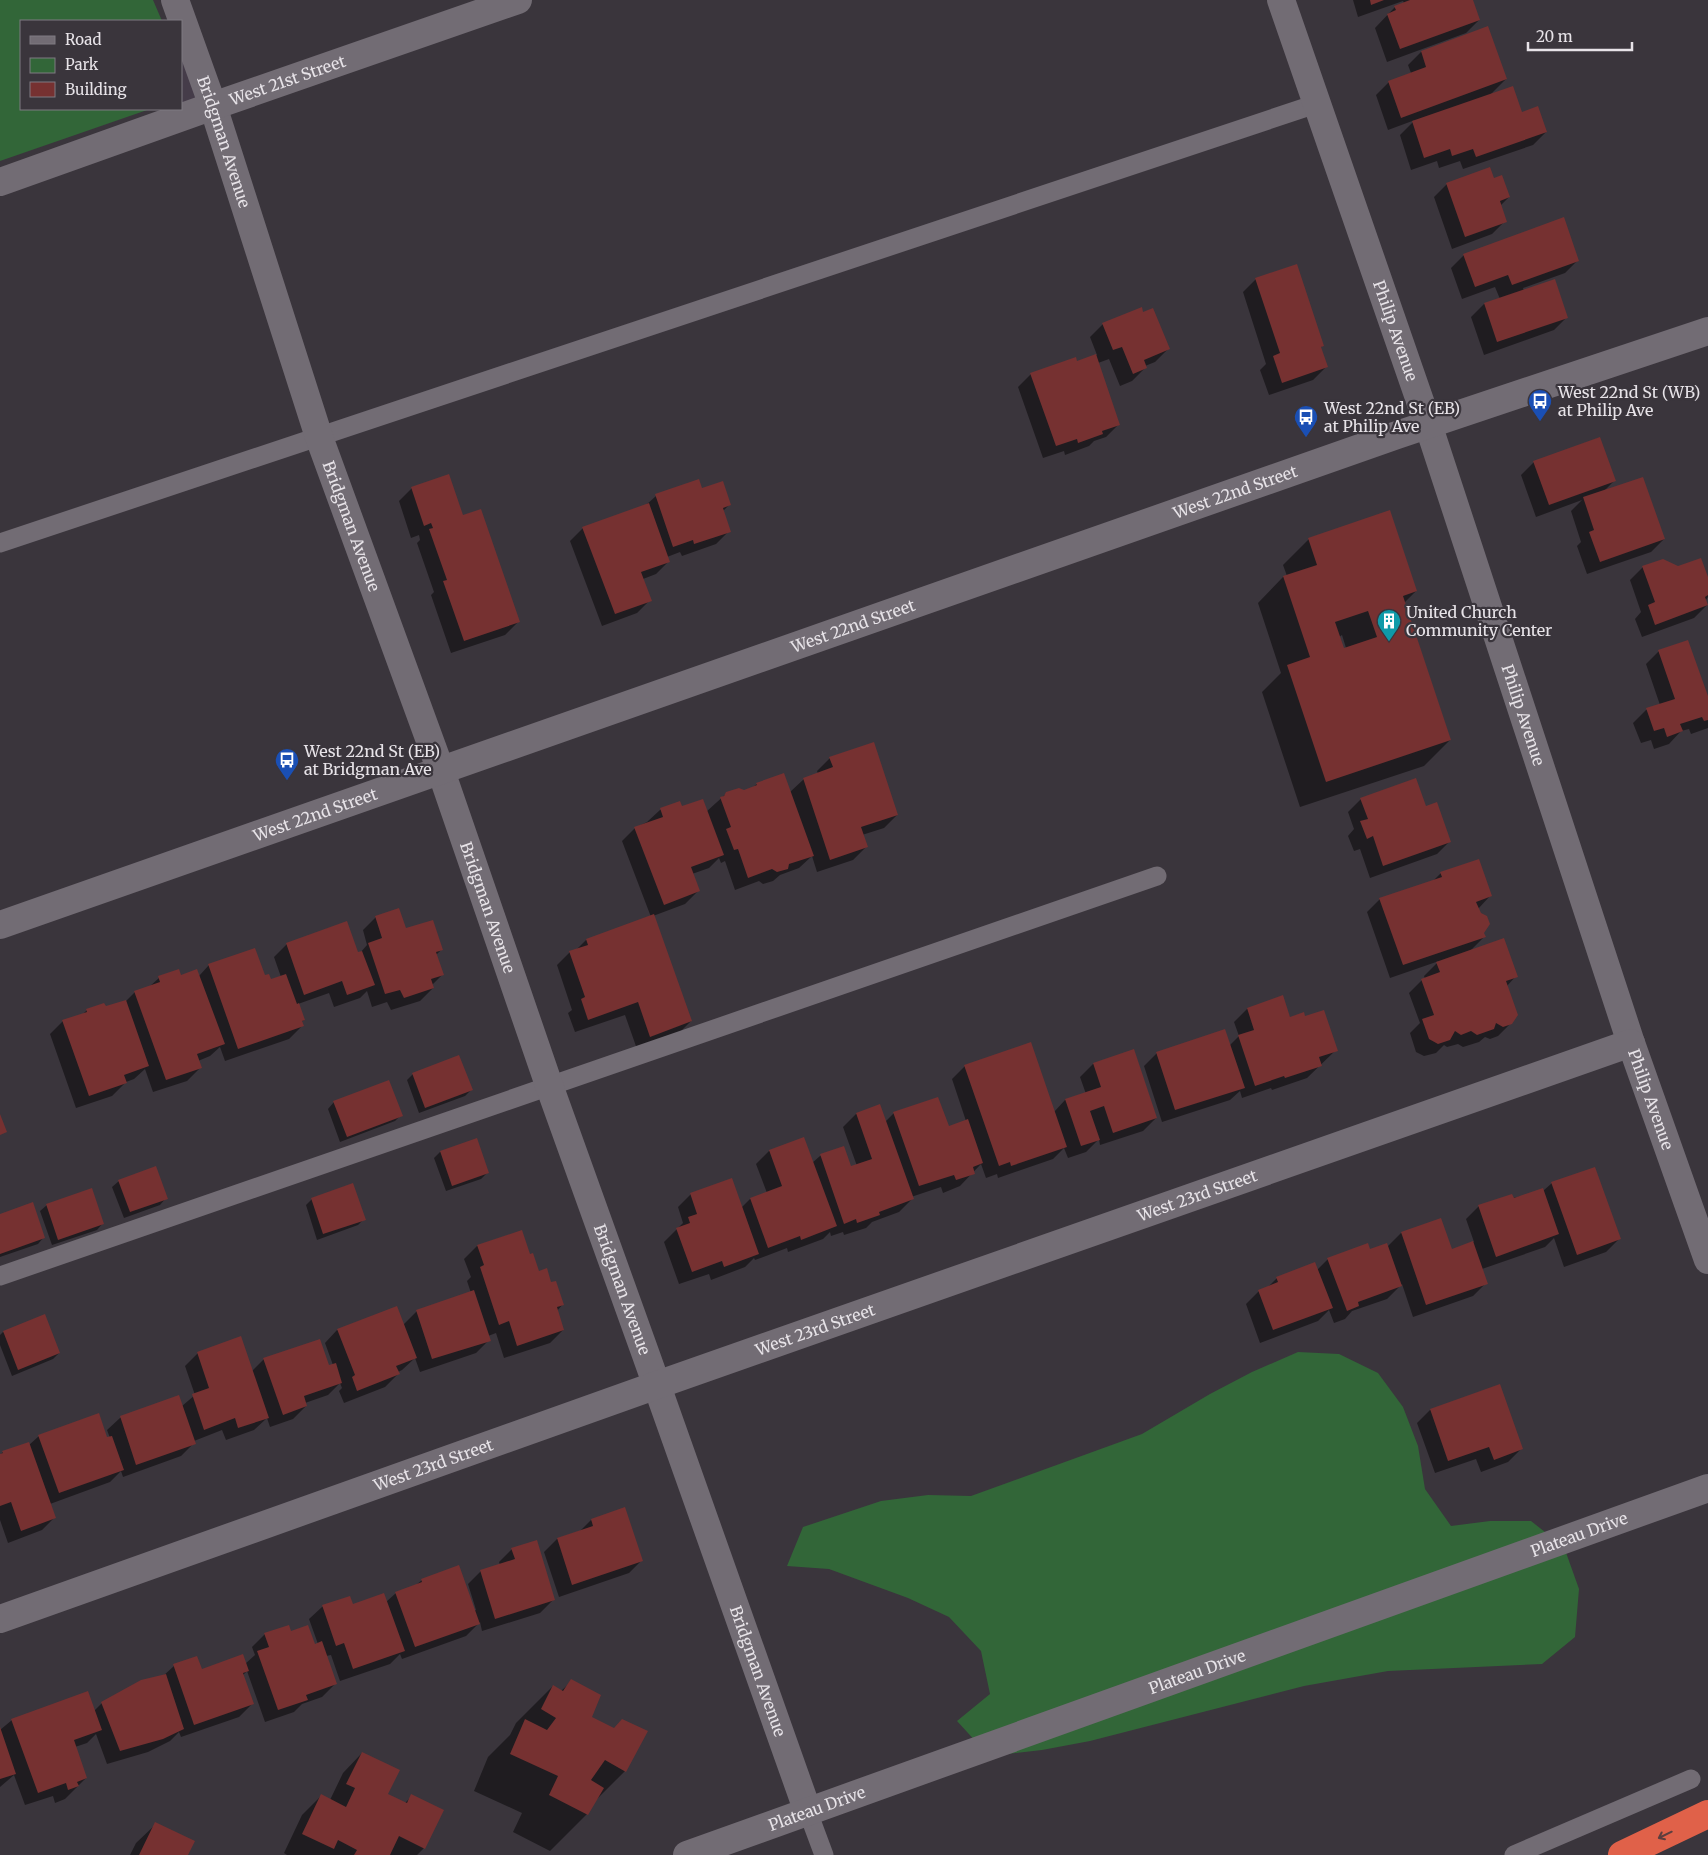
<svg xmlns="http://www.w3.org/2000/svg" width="1708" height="1855" viewBox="0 0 1708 1855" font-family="Merriweather,serif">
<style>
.built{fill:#453c49}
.green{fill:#326638}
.shadow{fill:#0007;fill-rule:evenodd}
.building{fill:#763131;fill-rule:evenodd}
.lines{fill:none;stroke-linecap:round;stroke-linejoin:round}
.lane{stroke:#726c74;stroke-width:19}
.street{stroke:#726c74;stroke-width:28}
.highway{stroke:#e06149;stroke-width:28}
.oneway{stroke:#5b3e3f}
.labels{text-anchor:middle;stroke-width:4.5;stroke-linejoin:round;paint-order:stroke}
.street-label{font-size:16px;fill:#e7e3e8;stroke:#3a353c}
.poi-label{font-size:16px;fill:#e7e3e8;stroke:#3a353c;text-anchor:start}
</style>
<rect width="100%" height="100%" fill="#3a353c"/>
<path class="built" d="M181,42L203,97L181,106Z"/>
<path class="green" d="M0,0H153L162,21H21V109H150L0,161Z
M1298,1352L1339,1354L1378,1373L1403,1407L1418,1446L1425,1489L1451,1526L1490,1521H1531L1564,1547L1579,1589L1575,1637L1542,1664L1388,1671L1304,1686L1090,1741L1042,1750L989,1756L957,1721L990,1694L981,1651L949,1617L908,1598L829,1569L787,1566L803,1527L881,1501L928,1495L971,1496L1142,1434L1210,1394L1252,1372Z"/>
<path class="shadow" d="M1353,0H1471L1479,20L1466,33L1387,62L1375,28L1395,7L1404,3L1403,1L1358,17Z
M1487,28L1506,79L1490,95L1522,113L1546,132L1533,145L1463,169L1460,161L1439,168L1437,161L1411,170L1400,135L1415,120L1388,130L1376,95L1389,82L1411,73L1408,65L1421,52Z
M1493,179L1509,197L1500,206L1505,221L1492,234L1452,249L1434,197L1447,184Z
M1464,255L1578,260L1565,273L1523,288L1524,291L1567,317L1554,330L1484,355L1471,317L1484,304L1500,299L1495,287L1462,299L1451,268Z
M1256,279L1322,346L1320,348L1326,367L1313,380L1269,395L1260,370L1266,364L1243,292Z
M1143,314L1168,349L1155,362L1145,366V368L1132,381L1120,386L1109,359L1098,363L1119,424L1106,437L1094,441L1089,446L1065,455L1064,451L1043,458L1018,387L1031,374L1076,363L1097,355L1090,337L1103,324Z
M1599,438L1615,480L1603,492L1664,539L1651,552L1587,574L1577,546L1581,542L1571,511L1582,500L1536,517L1521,475L1534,462Z
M412,488L463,516L518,622L505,635L451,653L431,595L434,592L417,543L420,540L419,535L411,538L399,501Z
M701,489L730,504L723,511L729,531L716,544L682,556L680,552L667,557L669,561L656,574L643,579L650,600L637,613L602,626L570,541L583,528L646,505L656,496Z
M1309,539L1416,591L1404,603L1450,740L1424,766L1300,807L1262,692L1281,673L1258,603L1283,577L1287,576L1283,565ZM1342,635L1346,648L1343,650L1339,637Z
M1643,567L1708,580V597L1705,601L1707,605L1694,618L1642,637L1635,619L1641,612L1630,580Z
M1659,651L1708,700V728L1691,734L1689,729L1681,731L1669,744L1654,749L1651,740L1641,743L1633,723L1646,710L1660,705L1646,664Z
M830,758L897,815L884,828L862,835L866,847L853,860L817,872L812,856L799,868L780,875L773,881L763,884L759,881L735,890L725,861L721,863L719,858L709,868L692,874L698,891L685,904L653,916L691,1021L678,1034L637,1049L625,1015L575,1032L568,1013L572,1010L557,965L570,952L576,950L586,940L651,917L622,841L635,828L647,822L660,810L679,803L681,808L706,812L727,793L744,791L752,788L757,784L790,792L804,779L818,774L817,771Z
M1361,799L1426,808L1450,841L1437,854L1370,878L1360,849L1354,851L1348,836L1354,829L1348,812Z
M1441,873L1490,896L1478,909L1484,937L1470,951L1516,976L1507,986L1511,1023L1498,1036L1490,1039L1485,1037L1479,1042L1463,1047L1458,1044L1447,1047L1444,1045L1436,1053L1424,1056L1416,1052L1410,1033L1420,1023L1409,993L1422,980L1425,979L1424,976L1439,961L1390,978L1367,912L1380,899L1433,881Z
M376,917L405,930L441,950L436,955L442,975L432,985L433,988L420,1001L391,1010L387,1002L372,1007L367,991L360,998L334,1007L329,993L298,1004L304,1020L301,1022L302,1026L289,1039L225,1061L220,1047L210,1056L198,1061L200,1068L187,1081L153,1092L145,1069L134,1079L126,1082L112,1096L76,1108L50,1034L63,1021L82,1015L87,1010L105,1008L126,1001L135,992L149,987L159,978L199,976L209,965L264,977L270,980L281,977L274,957L287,944L360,953L367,945L363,930Z
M1282,997L1290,1018L1336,1050L1307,1078L1272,1090L1271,1088L1242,1098L1240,1091L1230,1100L1162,1122L1144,1066L1157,1053L1230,1045L1239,1036L1234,1022L1247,1009Z
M1133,1051L1156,1118L1143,1131L1100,1145L1099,1139L1086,1152L1068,1158L1064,1148L1053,1159L998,1178L997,1174L986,1178L981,1164L960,1186L943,1193L941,1187L911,1197L912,1199L899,1212L872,1222L866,1228L844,1235L843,1232L831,1236L830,1232L823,1239L788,1252L787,1248L755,1260L754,1258L745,1267L711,1280L709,1274L679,1284L664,1242L683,1223L678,1207L691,1194L741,1208L750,1199L767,1193L756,1164L769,1151L812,1163L820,1156L844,1148L850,1168L857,1166L843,1127L856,1114L879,1106L885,1122L894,1113L948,1128L966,1121L952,1079L965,1066L1054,1112L1065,1100L1086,1094L1080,1077L1093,1064Z
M413,1074L471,1090L465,1096L419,1113L407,1080Z
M334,1102L401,1115L395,1121L340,1142L328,1109Z
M476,1140L488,1172L481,1179L446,1191L434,1158L440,1152Z
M119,1181L166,1198L160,1205L124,1218L112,1187Z
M1552,1183L1619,1239L1606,1252L1564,1267L1554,1238L1545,1247L1482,1269L1486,1283L1473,1296L1413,1317L1402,1284L1387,1299L1352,1311L1345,1319L1334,1323L1329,1310L1318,1321L1260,1343L1246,1304L1259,1291L1267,1288L1277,1278L1317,1270L1328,1259L1387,1247L1401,1233L1451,1251L1474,1242L1466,1219L1479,1206L1543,1191Z
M312,1199L364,1219L358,1225L317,1240L306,1205Z
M47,1205L103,1223L97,1230L52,1245L40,1211Z
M0,1215L44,1237L38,1244L0,1257Z
M521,1231L529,1256L538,1272L550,1284L563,1304L557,1311L563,1330L550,1343L504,1358L496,1333L488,1336L489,1340L476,1353L420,1372L415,1358L402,1370L398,1372V1374L385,1387L344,1403L339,1391L342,1388L340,1383L328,1395L305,1403L306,1406L293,1419L270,1427L267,1418L254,1430L226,1440L222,1430L194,1441V1443L181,1456L123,1477L121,1471L110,1482L50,1504L55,1517L42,1530L8,1543L0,1520V1455L3,1452L29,1445L39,1436L107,1439L110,1438L107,1430L120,1418L178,1397L182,1406L195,1395L185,1366L198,1353L251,1372L264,1359L328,1366L333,1365L325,1343L337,1330L403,1325L417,1311L471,1293L467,1281L471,1277L464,1259L477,1246Z
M3,1332L59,1353L53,1359L12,1376L0,1345V1335Z
M1500,1386L1521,1449L1508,1462L1481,1472L1476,1459L1435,1473L1417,1423L1430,1410Z
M591,1520L642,1560L629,1573L559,1597L544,1552L557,1539L580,1531Z
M512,1549L553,1600L540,1613L482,1631L480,1622L466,1636L402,1659L400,1654L390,1664L340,1681L331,1655L326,1656L335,1684L322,1697L302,1704L294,1712L265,1722L247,1671L242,1676L252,1704L239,1717L181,1737L179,1732L170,1741L148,1752L107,1764L96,1734L87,1743L75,1747L86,1778L65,1799L55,1803L53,1796L25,1805L14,1775L0,1787V1730L12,1720L94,1711L102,1703L163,1676L174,1666L201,1670L245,1664L255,1655L252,1647L265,1634L290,1633L314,1646L318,1644L309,1619L322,1607L349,1597L352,1606L386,1602L396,1593L416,1585L422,1580L474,1611L476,1610L468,1584L481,1571L500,1565L499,1562Z
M572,1681L590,1717L625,1771L594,1802L587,1814L550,1851L513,1832L522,1813L474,1791L488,1757L510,1735L516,1723L553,1686L561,1691Z
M362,1753L386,1794L405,1803L412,1796L424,1848L417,1855H287L284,1853L302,1815L321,1796L330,1800L343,1773Z
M156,1824L187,1855H130L136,1843Z"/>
<path class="building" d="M1370,0H1384L1371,5Z
M1410,0H1473L1480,20L1400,49L1387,14L1396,10L1394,6Z
M1488,26L1507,79L1401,118L1388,81L1426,67L1421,51Z
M1513,86L1522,112L1538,106L1547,132L1476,157L1473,149L1452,156L1450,149L1424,158L1412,121Z
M1490,167L1494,178L1502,175L1510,197L1500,201L1507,222L1465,237L1446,183Z
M1564,217L1579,261L1512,285L1508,275L1475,287L1463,254Z
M1297,264L1324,346L1321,347L1328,367L1282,383L1273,356L1280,353L1255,278Z
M1555,279L1568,318L1497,342L1484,303Z
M1142,307L1143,312L1153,308L1170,349L1144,360L1147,368L1133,374L1122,347L1113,350L1102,323Z
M1096,354L1120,425L1102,431L1103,434L1078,443L1077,439L1056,446L1030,373L1076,357L1077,361Z
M1600,437L1616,481L1549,505L1533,461Z
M449,474L463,515L481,509L520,622L464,641L443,581L447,580L429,529L433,528L431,523L424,526L411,487Z
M1643,477L1665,539L1600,562L1589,532L1594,530L1583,497Z
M699,479L702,488L723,481L731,505L723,508L731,532L694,544L693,540L673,547L655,494Z
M649,503L670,562L641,572L652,601L615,614L582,527Z
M1390,510L1417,591L1403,596L1451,740L1326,782L1287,665L1310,657L1283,576L1317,565L1308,538ZM1368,611L1377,637L1344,648L1335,622Z
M1701,558L1708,577V595L1705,597L1708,605L1655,625L1648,605L1655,602L1642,566L1663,559L1678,566Z
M1688,640L1708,696V720L1704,721L1702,717L1680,724L1683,731L1667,737L1664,728L1654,731L1646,708L1675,699L1658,650Z
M874,742L898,815L861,827L868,847L830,860L803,778L833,767L829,757Z
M784,773L814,856L789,864L788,869L777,872L772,869L748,878L738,849L734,850L726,829L731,827L720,797L724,796L726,792L739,788L744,790L757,785L756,783Z
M1416,778L1426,806L1437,802L1451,842L1383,866L1373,836L1367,839L1360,821L1368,819L1360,798Z
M703,799L724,855L691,867L700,891L664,905L634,827L663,817L660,808L680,801L682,806Z
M1479,859L1492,896L1476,902L1481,913L1487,916L1490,924L1484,933L1486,937L1403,965L1379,898L1442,877L1440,872Z
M399,908L406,928L433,920L443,950L436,952L444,975L431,979L434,988L404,998L400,990L385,994L368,943L382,938L375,916Z
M654,914L692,1021L650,1037L638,1002L588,1020L581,999L585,997L569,951L588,945L586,939Z
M347,921L358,952L362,951L375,985L347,995L342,981L304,995L286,943Z
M1504,938L1518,977L1506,981L1518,1015L1512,1024L1503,1027L1496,1023L1494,1029L1477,1035L1471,1031L1461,1035L1455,1031L1450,1040L1438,1044L1429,1039L1422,1019L1434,1015L1421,979L1440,972L1436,962Z
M255,948L265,975L269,974L271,979L286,974L297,1004L299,1003L305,1020L302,1021L304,1026L238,1049L208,964Z
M179,969L181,975L197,969L225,1044L197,1054L202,1068L166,1080L134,991L160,982L158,976Z
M1283,995L1290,1017L1304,1012L1305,1016L1324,1010L1338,1051L1319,1057L1322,1066L1285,1078L1284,1076L1255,1086L1238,1035L1254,1030L1247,1008Z
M126,1000L149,1066L124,1075L127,1083L89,1096L62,1020L87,1012L86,1009L104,1003L106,1006Z
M1225,1029L1245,1088L1175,1110L1156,1052Z
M1031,1042L1067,1147L1011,1166L1010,1162L999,1166L964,1065Z
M1134,1049L1157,1118L1113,1133L1104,1106L1090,1111L1100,1140L1081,1146L1065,1099L1101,1087L1093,1063Z
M459,1055L473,1090L425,1108L412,1073Z
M389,1080L403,1116L347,1137L333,1101Z
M938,1097L949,1126L968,1119L983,1163L973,1167L975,1174L956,1180L954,1175L919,1186L893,1112Z
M880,1104L914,1199L879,1212L880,1215L857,1223L856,1219L844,1224L820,1154L844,1146L851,1166L872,1159L856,1113Z
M0,1114L7,1132L0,1135Z
M804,1137L837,1226L801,1240L800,1236L768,1248L750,1198L782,1186L769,1150Z
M477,1138L489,1173L452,1186L440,1151Z
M156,1166L168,1199L130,1212L118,1180Z
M1595,1167L1621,1239L1577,1255L1551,1182Z
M732,1178L759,1254L724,1267L722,1261L692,1272L676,1228L690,1223L688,1217L697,1214L690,1193Z
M353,1183L366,1220L323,1234L311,1198Z
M92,1188L104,1224L58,1240L46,1204Z
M1543,1188L1559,1234L1496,1257L1478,1205L1512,1194L1514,1198Z
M33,1202L45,1238L0,1254V1214Z
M1441,1218L1452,1249L1473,1241L1488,1284L1426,1305L1401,1232Z
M522,1230L530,1254L533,1253L539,1271L547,1268L551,1282L556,1281L564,1305L557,1307L564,1330L517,1346L509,1321L499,1325L480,1267L484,1265L477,1245Z
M1368,1243L1370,1249L1387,1243L1402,1286L1358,1302L1359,1306L1347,1311L1327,1258Z
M1315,1262L1333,1308L1273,1330L1258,1290L1278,1282L1276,1277Z
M474,1290L491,1341L432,1359L416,1310Z
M397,1306L417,1358L396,1366L400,1374L357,1391L352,1377L355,1375L337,1329Z
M45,1314L60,1353L18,1370L3,1331Z
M241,1336L269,1418L238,1428L235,1418L204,1430L192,1394L209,1388L197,1352Z
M320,1339L329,1365L336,1363L342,1383L304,1396L307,1406L283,1415L263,1358Z
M1500,1384L1523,1449L1494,1460L1489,1447L1448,1461L1430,1409Z
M179,1395L196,1444L136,1465L120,1416Z
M99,1413L107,1437L112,1436L124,1470L59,1493L38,1435Z
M29,1442L56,1518L21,1531L11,1502L0,1506V1454L3,1453L2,1451Z
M625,1507L643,1561L572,1585L557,1538L593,1526L591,1519Z
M537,1540L555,1600L495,1619L480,1570L515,1559L511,1548Z
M459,1565L480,1624L415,1647L395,1592L422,1582L421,1579Z
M384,1593L405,1651L353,1669L344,1643L336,1646L322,1605L350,1596L353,1604Z
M289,1625L291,1631L308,1625L315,1644L322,1641L337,1684L306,1695L308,1700L278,1710L257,1651L269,1647L264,1633Z
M243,1654L249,1671L243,1673L254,1704L194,1725L173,1664L197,1656L202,1669Z
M166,1674L184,1729L163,1739L120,1751L101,1702L141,1680Z
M571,1679L601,1695L592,1717L614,1728L622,1719L648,1731L626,1772L605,1760L591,1780L604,1788L588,1815L549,1795L558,1776L510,1754L525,1719L547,1730L556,1718L541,1709L553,1685L563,1691Z
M88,1691L102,1730L74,1740L87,1778L77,1782L79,1786L68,1790L66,1783L38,1793L11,1719Z
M0,1727L16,1774L0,1779Z
M362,1752L400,1770L388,1794L407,1803L411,1794L444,1810L425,1849L399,1836L390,1855H354L357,1850L338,1840L334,1849L302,1834L321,1794L346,1807L355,1788L346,1784Z
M155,1822L195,1841L188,1855H139Z"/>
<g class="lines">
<path class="lane" d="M0,543L1316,104
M0,1276L1157,876
M808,1812L824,1855
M1514,1855L1691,1779"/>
<g class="street">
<path id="s1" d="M175,0L213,106L319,437L441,771L549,1085L646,1355L808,1812"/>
<path id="s2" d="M1281,0L1428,424L1631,1043L1708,1260"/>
<path id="s3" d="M0,182L213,106L518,0"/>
<path id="s4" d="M0,925L1397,435L1708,331"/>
<path id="s5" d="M0,1619L657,1385L1631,1043"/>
<path id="s6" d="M687,1855L1708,1488"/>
</g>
<path class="highway" d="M1622,1855L1708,1814"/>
</g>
<defs><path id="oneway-shaft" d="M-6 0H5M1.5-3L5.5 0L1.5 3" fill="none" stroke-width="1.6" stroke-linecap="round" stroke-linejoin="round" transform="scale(1.25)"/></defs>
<use class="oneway" href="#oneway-shaft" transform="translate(1665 1835) rotate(154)"/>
<defs>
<g id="bus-pin" transform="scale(1.25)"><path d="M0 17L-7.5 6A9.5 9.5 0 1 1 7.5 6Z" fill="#1a4fb4" stroke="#3a353c"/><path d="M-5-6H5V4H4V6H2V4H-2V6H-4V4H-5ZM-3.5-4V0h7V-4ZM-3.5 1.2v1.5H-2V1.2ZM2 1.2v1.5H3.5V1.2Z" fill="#fff"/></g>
<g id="building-pin" transform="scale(1.25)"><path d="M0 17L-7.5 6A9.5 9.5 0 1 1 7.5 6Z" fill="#0f9aa8" stroke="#3a353c"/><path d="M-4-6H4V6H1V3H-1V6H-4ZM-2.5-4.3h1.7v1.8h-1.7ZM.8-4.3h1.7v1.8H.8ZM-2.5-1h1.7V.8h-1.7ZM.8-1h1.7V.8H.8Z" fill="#fff"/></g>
</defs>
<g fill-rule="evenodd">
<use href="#bus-pin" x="1540" y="401"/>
<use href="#bus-pin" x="1306" y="417"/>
<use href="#building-pin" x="1389" y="621"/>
<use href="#bus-pin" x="287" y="760"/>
</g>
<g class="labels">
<g class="street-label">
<text dy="6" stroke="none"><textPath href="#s3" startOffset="305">West 21st Street</textPath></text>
<text dy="6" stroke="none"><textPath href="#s1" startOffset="150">Bridgman Avenue</textPath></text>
<text dy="6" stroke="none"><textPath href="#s2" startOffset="350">Philip Avenue</textPath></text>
<text dy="6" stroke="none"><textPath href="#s4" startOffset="1309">West 22nd Street</textPath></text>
<text dy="6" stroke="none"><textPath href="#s1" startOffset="555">Bridgman Avenue</textPath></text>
<text dy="6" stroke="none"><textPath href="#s4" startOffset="904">West 22nd Street</textPath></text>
<text dy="6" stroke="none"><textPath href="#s2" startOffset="755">Philip Avenue</textPath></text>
<text dy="6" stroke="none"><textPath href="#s4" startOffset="334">West 22nd Street</textPath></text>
<text dy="6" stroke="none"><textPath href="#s1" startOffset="960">Bridgman Avenue</textPath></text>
<text dy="6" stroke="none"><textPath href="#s2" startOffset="1160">Philip Avenue</textPath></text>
<text dy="6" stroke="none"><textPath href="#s5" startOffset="1270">West 23rd Street</textPath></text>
<text dy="6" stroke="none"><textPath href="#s1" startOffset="1365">Bridgman Avenue</textPath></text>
<text dy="6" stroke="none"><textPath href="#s5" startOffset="865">West 23rd Street</textPath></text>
<text dy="6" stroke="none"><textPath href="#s5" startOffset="460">West 23rd Street</textPath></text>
<text dy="6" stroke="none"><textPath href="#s6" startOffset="948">Plateau Drive</textPath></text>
<text dy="6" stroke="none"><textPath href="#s1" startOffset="1770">Bridgman Avenue</textPath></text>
<text dy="6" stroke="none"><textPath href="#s6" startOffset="542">Plateau Drive</textPath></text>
<text dy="6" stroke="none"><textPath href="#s6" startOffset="138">Plateau Drive</textPath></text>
</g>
<g class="poi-label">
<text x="1558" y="398">West 22nd St (WB)<tspan x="1558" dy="18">at Philip Ave</tspan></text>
<text x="1324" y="414">West 22nd St (EB)<tspan x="1324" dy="18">at Philip Ave</tspan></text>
<text x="1406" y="618">United Church<tspan x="1406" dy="18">Community Center</tspan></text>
<text x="304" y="757">West 22nd St (EB)<tspan x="304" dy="18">at Bridgman Ave</tspan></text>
</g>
</g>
<rect x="20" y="20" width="162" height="90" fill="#3a353c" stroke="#7f7b81"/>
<rect x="30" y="36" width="25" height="8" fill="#726c74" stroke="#7f7b81"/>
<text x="65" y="45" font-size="15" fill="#e7e3e8">Road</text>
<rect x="30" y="58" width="25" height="15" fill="#326638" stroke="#7f7b81"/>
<text x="65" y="70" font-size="15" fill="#e7e3e8">Park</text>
<rect x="30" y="82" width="25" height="15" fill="#763131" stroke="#7f7b81"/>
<text x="65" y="95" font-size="15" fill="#e7e3e8">Building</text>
<path d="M1528 42v8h104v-8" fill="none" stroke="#e7e3e8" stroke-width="2.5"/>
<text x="1536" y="42" font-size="15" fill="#e7e3e8" stroke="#3a353c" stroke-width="4" paint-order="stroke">20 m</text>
</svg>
